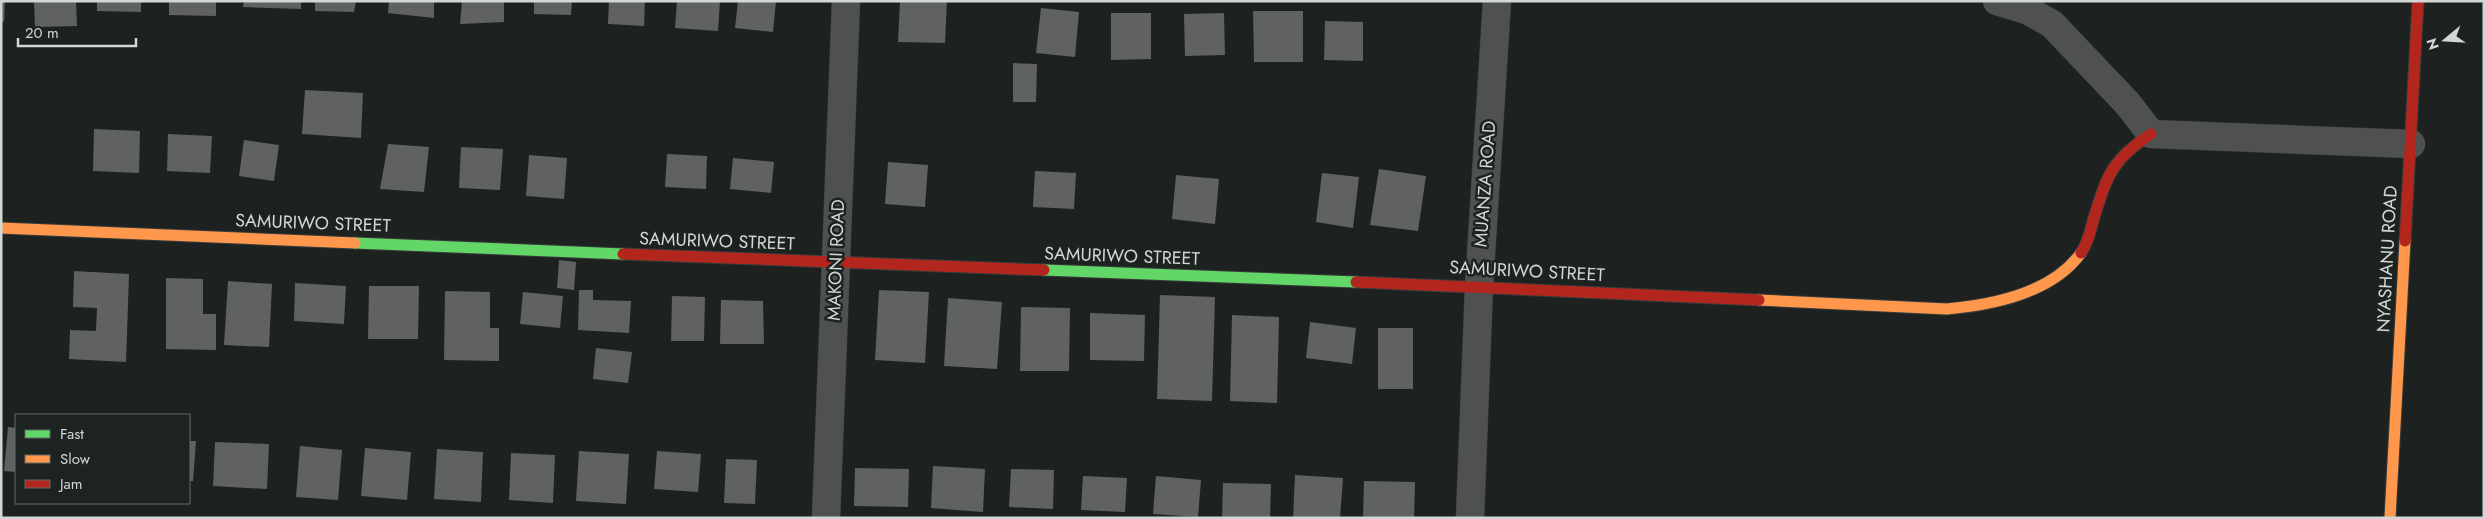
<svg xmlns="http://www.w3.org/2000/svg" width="2485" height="519" viewBox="0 0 2485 519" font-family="Jost,sans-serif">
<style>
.building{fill:#5f6260}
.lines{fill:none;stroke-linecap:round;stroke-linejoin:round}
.street-casing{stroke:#383c3a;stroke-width:29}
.fast-casing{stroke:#383c3a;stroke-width:13}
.slow-casing{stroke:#383c3a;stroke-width:13}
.jam-casing{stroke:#383c3a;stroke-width:13}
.street{stroke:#4e5150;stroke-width:28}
.fast{stroke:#63d668;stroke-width:11}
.slow{stroke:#ff974d;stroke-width:11}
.jam{stroke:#b3261e;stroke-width:11}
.labels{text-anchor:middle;stroke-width:5;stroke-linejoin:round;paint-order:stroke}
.street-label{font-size:18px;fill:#d2d7d5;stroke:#1c2320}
</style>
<rect width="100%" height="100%" fill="#1d2220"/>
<path class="building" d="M1,1H5L4,22L1,21Z
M34,1H76L77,26L35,27Z
M97,1H141V12L97,11Z
M169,1H216V16L169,15Z
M244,1H301V9L243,7Z
M315,1H356L354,12L315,11Z
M389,1H434V18L388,13Z
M462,1H504V22L460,24Z
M534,1H572L571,15L534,14Z
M609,1H645L644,26L608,24Z
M677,1H720L718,31L675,28Z
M738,1H776L773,32L735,28Z
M900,1H947L945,43L898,42Z
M1041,8L1079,12L1075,57L1036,53Z
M1253,11H1303V62H1254Z
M1111,13H1151V59L1111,60Z
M1224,13L1225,55L1185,56L1184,14Z
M1325,21L1363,22V61L1324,60Z
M1013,63L1037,64L1036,102H1013Z
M305,90L363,93L361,138L302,134Z
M94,129L140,131L139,173L93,171Z
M168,134L212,136L210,173L167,171Z
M244,140L279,145L274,181L239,176Z
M388,144L429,147L424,192L380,189Z
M461,147L503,149L500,190L459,188Z
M667,154L707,156L706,189L665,187Z
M529,155L567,158L564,199L526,196Z
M733,158L774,162L771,193L730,189Z
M888,162L928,165L925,207L885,204Z
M1379,169L1426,176L1418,231L1370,225Z
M1035,171L1076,173L1074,209L1033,207Z
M1322,173L1359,177L1353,228L1316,222Z
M1176,175L1219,179L1215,224L1172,219Z
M559,260L576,262L574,290L557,288Z
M74,271L129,274L126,362L69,359L70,330L96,331L97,308L73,307Z
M166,278L203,279V314H216V350L166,349Z
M228,281L272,284L269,347L224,345Z
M295,283L346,286L344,324L294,321Z
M369,286H419L418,339H368Z
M579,290H593V300L631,301L629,333L578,330Z
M879,290L929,292L925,363L875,360Z
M445,291L490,292V328H499V361L444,360Z
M523,292L563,296L560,328L520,324Z
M1160,295L1215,297L1212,401L1157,399Z
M672,296L705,297L704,341H671Z
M948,298L1002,302L997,369L944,366Z
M721,300L763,301L764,344H720Z
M1021,307L1070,308L1069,371H1020Z
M1090,313L1145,315L1144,361L1090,360Z
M1232,315L1279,317L1277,403L1230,401Z
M1310,322L1356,328L1352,364L1306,358Z
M1378,328H1413V389H1378Z
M596,348L632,352L628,383L593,379Z
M8,427L16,428V472L4,471Z
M189,441H196L193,481H189Z
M215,442L269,444L267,489L213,486Z
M300,446L342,450L338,500L296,497Z
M365,448L411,452L407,500L361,496Z
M437,449L483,452L481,502L434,499Z
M579,451L629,454L626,504L576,501Z
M657,451L701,454L698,492L654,489Z
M511,453L555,455L553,503L509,500Z
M726,459L757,460L755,504L724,503Z
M933,466L985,469L983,512L931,508Z
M855,468L909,469L908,507L854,506Z
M1011,469L1054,470L1053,509L1009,507Z
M1295,475L1343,478L1340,518H1293Z
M1083,476L1127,478L1125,512L1081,510Z
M1156,476L1201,480L1198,517L1153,514Z
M1364,481L1415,482L1414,518H1363Z
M1223,483L1271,484L1270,518H1222Z"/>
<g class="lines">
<g class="street-casing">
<path id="street" d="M1997,1L2027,10L2052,24L2128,104L2151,134L2411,144
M826,518L846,1
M1470,518L1479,286L1497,1"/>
</g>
<g class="fast-casing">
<path id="fast" d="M355,243L623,254
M1044,270L1356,282"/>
</g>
<g class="slow-casing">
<path id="slow" d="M1,228L355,243
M1759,300L1947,309C1993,305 2052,293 2081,253
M2390,518L2405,241"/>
</g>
<g class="jam-casing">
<path id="jam" d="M2405,241L2418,1
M2081,253C2088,243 2090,232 2093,221C2107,176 2111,160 2151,134
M623,254L1044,270
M1356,282L1759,300"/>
</g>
<use href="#street" class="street"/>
<use href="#fast" class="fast"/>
<use href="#slow" class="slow"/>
<use href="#jam" class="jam"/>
</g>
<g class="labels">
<g class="street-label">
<text transform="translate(1485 184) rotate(-86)" y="6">MUANZA ROAD</text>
<text transform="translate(313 223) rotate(2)" y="6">SAMURIWO STREET</text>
<text transform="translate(717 241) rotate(2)" y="6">SAMURIWO STREET</text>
<text transform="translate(1122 256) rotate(2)" y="6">SAMURIWO STREET</text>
<text transform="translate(2387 259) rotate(-87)" y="6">NYASHANU ROAD</text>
<text transform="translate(836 260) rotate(-88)" y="6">MAKONI ROAD</text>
<text transform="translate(1527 271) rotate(3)" y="6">SAMURIWO STREET</text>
</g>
</g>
<rect width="2485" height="519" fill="none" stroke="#d2d7d5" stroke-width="5"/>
<rect x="15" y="414" width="175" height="90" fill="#1c2320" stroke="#656b68"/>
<rect x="25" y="430" width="25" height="8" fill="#63d668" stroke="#656b68"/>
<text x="60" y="439" font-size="15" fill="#d2d7d5">Fast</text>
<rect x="25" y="455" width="25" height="8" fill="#ff974d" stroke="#656b68"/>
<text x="60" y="464" font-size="15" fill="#d2d7d5">Slow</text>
<rect x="25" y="480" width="25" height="8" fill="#b3261e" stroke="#656b68"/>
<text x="60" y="489" font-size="15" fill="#d2d7d5">Jam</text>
<g transform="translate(2445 40) rotate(252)" stroke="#1c2320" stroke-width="4" paint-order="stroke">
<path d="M0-4L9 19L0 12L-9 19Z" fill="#d2d7d5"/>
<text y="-8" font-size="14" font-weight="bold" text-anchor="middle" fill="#d2d7d5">N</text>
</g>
<path d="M18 38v8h118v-8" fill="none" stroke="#d2d7d5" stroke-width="2.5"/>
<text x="25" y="38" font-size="15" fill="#d2d7d5" stroke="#1c2320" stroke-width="4" paint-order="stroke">20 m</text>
</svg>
